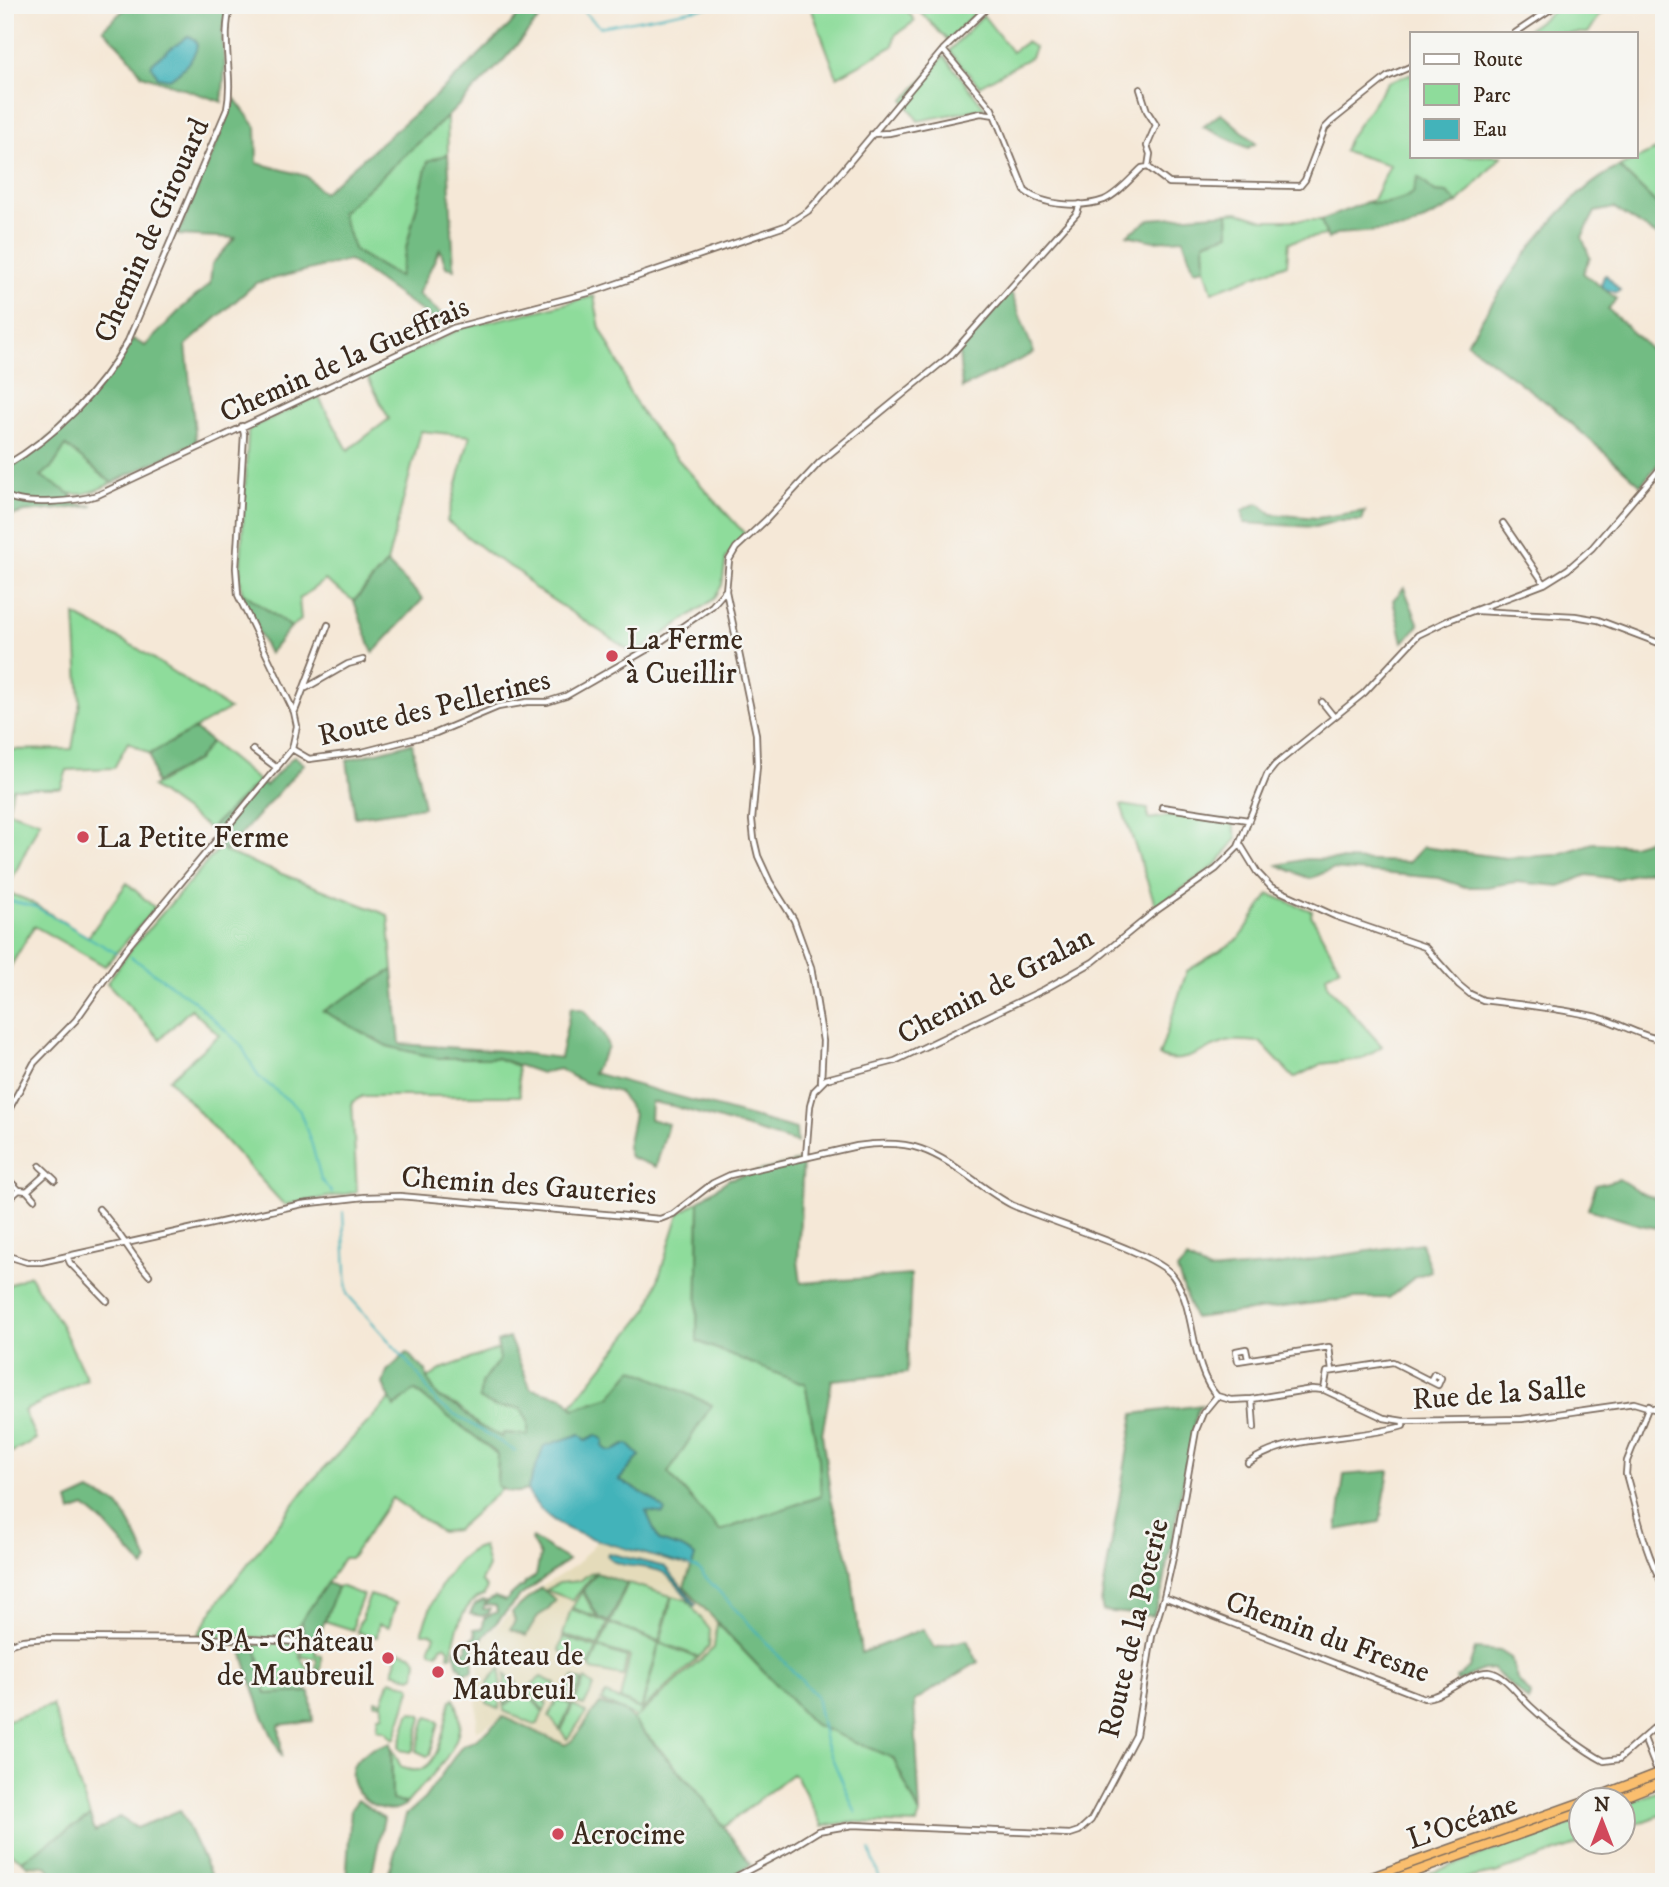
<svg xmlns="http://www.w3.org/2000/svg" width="1669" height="1887" viewBox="0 0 1669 1887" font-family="'IM FELL DW Pica',serif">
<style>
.built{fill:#e4dbba}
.green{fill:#8edc9b;stroke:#64835c;stroke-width:2}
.forest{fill:#72bc83;stroke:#567350;stroke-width:2}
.water{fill:#43b3ba;stroke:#3f6e6c;stroke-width:2}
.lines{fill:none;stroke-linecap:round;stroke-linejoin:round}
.stream{stroke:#43b3ba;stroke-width:2}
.minor-casing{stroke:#7c6c5f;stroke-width:8}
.motorway-casing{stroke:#7c6c5f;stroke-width:11}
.minor{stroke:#fff;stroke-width:4.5}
.motorway{stroke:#fabe6e;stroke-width:8}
.poi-dot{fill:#d1495b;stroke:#f6f6f2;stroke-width:2.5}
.labels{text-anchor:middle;stroke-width:5;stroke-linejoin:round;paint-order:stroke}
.street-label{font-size:30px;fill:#3b2a1e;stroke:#f6f6f2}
.poi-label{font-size:30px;fill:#3b2a1e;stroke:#f6f6f2;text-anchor:start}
</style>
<rect width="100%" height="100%" fill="#f6f6f2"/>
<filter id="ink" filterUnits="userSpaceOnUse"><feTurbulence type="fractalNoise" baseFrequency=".0143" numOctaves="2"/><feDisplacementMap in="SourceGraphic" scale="14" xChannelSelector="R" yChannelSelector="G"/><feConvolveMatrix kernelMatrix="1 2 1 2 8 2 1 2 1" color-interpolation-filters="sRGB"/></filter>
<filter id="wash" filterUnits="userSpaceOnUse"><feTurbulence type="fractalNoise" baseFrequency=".00686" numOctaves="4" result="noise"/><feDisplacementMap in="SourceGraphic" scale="28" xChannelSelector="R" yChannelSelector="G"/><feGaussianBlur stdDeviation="1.57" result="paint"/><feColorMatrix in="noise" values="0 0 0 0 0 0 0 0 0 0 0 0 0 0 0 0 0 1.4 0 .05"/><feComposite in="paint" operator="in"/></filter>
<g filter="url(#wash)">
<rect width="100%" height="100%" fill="#f5e8d7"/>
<path class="built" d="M597,1541L692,1566L684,1587L717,1623L714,1648L633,1720L626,1712L600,1704L571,1742L565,1745L503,1717L476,1731L480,1644L525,1598L577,1564Z
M27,1865H46L61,1882H24Z"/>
<path class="green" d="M810,5H903L915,21L895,35L893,46L837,77Z
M914,5H983L948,41Z
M1562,5H1607L1588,33H1522Z
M983,15L1012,52L1026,42L1035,48L1031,57L979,86L949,51Z
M944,56L985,108L918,121L904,100Z
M1412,73V156H1502L1458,203C1426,174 1401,211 1367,202L1373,200L1390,165L1344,151L1349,138L1388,82Z
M447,117L448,154L428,161L399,277L355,251L340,213Z
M1664,146V211L1619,167Z
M1238,212L1264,220H1321L1326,235L1289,242L1287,264L1212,292L1205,268L1204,242L1229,234L1228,213Z
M594,296L600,328L621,368L627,388L643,415L675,456L745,534L726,558L722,585L714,599L635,654L533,587L522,574L492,556L447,521L470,436L421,431L387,563L354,601L325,580L299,599L301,620L291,627L242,592L240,578L248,432L252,427L318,396L348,450L389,419L366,374L464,327L541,310Z
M66,445L112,483C81,498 69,500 41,476L53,466Z
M75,615L137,648L229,709L150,754L128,742L114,768L67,770L61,788H13L8,811L40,821L6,892L27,900L88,937L127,883L155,908L105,966L34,926L5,976V750L72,749L80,702Z
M211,742L259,781L210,829L152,787L197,760Z
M1121,805L1148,809V819L1179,815L1232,821L1237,838L1216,865L1156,907Z
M221,846L225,852L388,915L393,970L324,1011L387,1046L437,1058H497L517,1066L520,1096H363L352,1102L357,1192L284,1205L169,1079L219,1035L191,1009L160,1039L107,983L131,949Z
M1269,894L1312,911L1311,915L1340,968L1326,975L1328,986L1382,1046L1362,1059L1321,1064L1294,1078L1260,1042C1251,1042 1241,1040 1232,1041C1207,1045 1185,1068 1159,1056L1187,971L1239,939Z
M699,1201L697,1341L805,1383L819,1459L821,1496L720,1531L668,1473L711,1405L697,1400L610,1397L574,1409L571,1406L649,1308L679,1214Z
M29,1275L61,1325L87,1379L24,1411L36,1439L5,1456V1287Z
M498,1349L500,1359L482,1382L496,1407L522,1408L528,1420V1435L504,1433L502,1438L479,1426L459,1407L439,1398L427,1379L444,1368Z
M414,1390C441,1413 471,1431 498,1455L497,1485L502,1489L456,1530L441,1532L392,1498L351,1558H344L292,1635L280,1638L197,1636L216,1605L311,1482L390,1399L395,1407Z
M483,1546L488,1567L481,1581L487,1588L484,1595C460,1603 456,1634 451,1656H448L449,1649L445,1645L441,1646L438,1653L431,1651L430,1647L435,1636L430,1633H423L422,1631C431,1603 452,1552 483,1546Z
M595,1572L573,1600L546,1590L559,1583L580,1581L590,1573Z
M628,1583L671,1596L659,1641L610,1623Z
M340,1586L363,1595L355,1616L353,1630L325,1621L337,1587Z
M582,1591L597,1617L572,1608Z
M370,1595L396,1603L389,1627L379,1624L377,1637L357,1632L359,1623L363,1619V1613Z
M673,1596L687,1600L710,1630L709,1647L699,1657L660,1642Z
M571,1609L608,1623L598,1646L563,1635Z
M717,1623L813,1724L893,1758L920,1814L917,1824L851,1822L822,1826L797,1777L792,1774L724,1827L697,1790L633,1720L636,1717L601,1701L606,1694L642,1710L638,1716L714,1648Z
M610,1624L659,1643L641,1709L620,1699L630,1656L599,1647Z
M563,1637L597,1648L589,1666L568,1657L559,1650Z
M275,1643H294L299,1646L300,1658L309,1670L306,1692L266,1694L256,1645Z
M660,1643L698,1658L643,1709H642Z
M303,1644L317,1645L315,1654L322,1655L320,1671L316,1670L317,1658L302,1657Z
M599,1648L627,1657L623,1676L592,1670L590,1667Z
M399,1651L411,1654L417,1660L415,1676L411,1678L393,1672Z
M500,1668H501L499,1709L487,1703L488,1682Z
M505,1674L513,1683L510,1686L515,1681L522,1690L504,1705Z
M541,1677L556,1684L549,1699L546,1698L544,1702L547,1704L544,1711L526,1689Z
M573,1677L582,1681L573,1700L568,1698L569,1685Z
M585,1679L594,1686L584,1706L575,1701Z
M390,1680L409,1685L411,1688L395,1738L393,1739L385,1731L377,1729L379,1716L384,1715L382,1704H375V1700L382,1702Z
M525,1690L543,1712L538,1724L534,1725L504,1711V1707Z
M454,1699C475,1741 432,1773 407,1803L392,1801V1748L401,1767C440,1785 443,1726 451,1700Z
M557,1699L571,1705L560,1730L549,1716Z
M52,1705L90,1816L22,1860L5,1849V1721Z
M573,1705L586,1713L567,1739L561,1731Z
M412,1712L421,1715L422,1718L413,1750L410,1752L401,1750L399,1747L409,1714Z
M428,1717L437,1720L439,1723L430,1755L427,1756L416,1751L426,1719Z
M1664,1789V1814L1624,1828V1804Z
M1581,1820L1582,1842H1585L1495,1873L1445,1882H1405Z"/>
<path class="forest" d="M129,5H227L222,34L225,67L222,102L142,75L128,55L103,29Z
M525,5H551L502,62L447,117L341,213L355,251L399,277L428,161L448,154L454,269L446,267L440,249L418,294L453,324L444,327L349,260L256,283L186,345L196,442L112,483L66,446L53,466L41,476L72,495L71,503L93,506L26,512L5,517V472C56,436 102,393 133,339L145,346L182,308L210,284L212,264L235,238L178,235L235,99L256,127L257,163L306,176L323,193L449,84L514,21Z
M1221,113L1256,143L1248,148L1203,127Z
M1619,167L1664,211V235L1661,238L1614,208L1595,212L1582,237L1590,258L1583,273L1617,299L1608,309L1664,362V457L1641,485L1555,409L1467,343C1503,286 1557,196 1619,167Z
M1418,177L1435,192L1447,193L1458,203L1407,229L1336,234L1328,239L1321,220L1367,202C1383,206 1400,202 1413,193Z
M1228,213L1229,234L1204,242L1205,268L1194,270L1183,239L1154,241L1127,235L1150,219Z
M1011,292L1034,353L962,388L959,351Z
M1258,503L1272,514L1317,518L1365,511L1362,521H1337L1315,527L1244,523L1243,510Z
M387,563L423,599L373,653L354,601Z
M1404,588L1419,625L1403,642L1393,600Z
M242,592L291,627L269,654L242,597Z
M195,729L211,742L197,760L155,783L150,754Z
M412,743L424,807L355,817L347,760Z
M294,756L304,764L225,852L210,829L259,781L266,786Z
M1664,835V867L1616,879L1587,875L1560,886L1516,882L1486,887H1465L1438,878L1332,869L1310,879L1278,865L1306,859L1409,862L1423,847L1506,858L1556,855L1593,843L1632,845Z
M393,970L400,1044L503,1051L560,1058L571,1007L584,1010L604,1035L608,1047L593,1073L796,1129L797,1143L673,1106L651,1102L650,1119L668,1124L656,1167L630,1157L627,1147L634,1114L619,1092L583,1082L559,1069L541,1073L497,1058H437L387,1046L323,1011Z
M803,1160L798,1260L801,1283L911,1275L907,1373L832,1380L822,1434L831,1499L851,1568L861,1653L923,1629L934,1648L967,1640L978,1662L914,1701L920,1814L893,1758L813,1724L684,1587L695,1556L682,1548L659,1541L645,1510L651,1498L619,1480L640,1456L624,1445L615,1451H608L603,1447L533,1476L527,1490C516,1494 505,1492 497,1485L498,1455C471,1431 441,1414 415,1390L394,1407L383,1384L387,1371L407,1353L426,1371L427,1379L439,1398L459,1407L479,1426L502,1437L503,1433L528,1435V1421L521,1408L496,1407L479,1399L482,1382L500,1359L497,1342L509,1338L531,1389L564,1397L574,1409L610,1397L633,1369L712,1405L668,1473L720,1531L821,1496L819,1459L805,1383H800L697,1341L699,1201L729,1179Z
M1619,1179L1643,1194L1664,1201V1229L1640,1225L1588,1209L1596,1185Z
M1421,1243L1431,1271L1415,1277L1389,1298H1355L1194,1318L1177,1270L1187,1259L1209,1271L1277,1265Z
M1202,1405L1197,1411L1163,1588L1153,1616L1103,1611L1101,1603L1134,1414Z
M1389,1471L1380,1522L1337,1530L1344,1475Z
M90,1491C97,1496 110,1499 115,1503C126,1512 142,1547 148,1561L144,1568L103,1522L85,1507L71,1512L68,1501Z
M532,1538L568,1560L519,1597L472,1650L473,1671L462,1673V1667L458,1666L455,1654L457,1648L463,1651L467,1650L468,1640L476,1636L474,1629L483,1628L484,1618L497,1612L496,1606L486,1605L488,1601L495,1597L506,1601C510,1595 515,1592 520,1587H523L525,1583L536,1576L540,1556L531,1540Z
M596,1573L627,1583L609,1622L599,1618L583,1590Z
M327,1583L337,1587L318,1639L303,1634L302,1620Z
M541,1588L556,1600L546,1611L538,1616L526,1636L510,1629L515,1621L512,1612Z
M483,1600L486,1601L483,1609H490L489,1613L482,1616L470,1614L475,1604Z
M240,1645H256L266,1694L310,1692L313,1721L279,1725L282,1757L261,1712Z
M1475,1649L1500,1651L1511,1658L1517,1679L1531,1695L1528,1701L1493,1669L1482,1670L1457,1682L1456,1678L1469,1668Z
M600,1704L626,1712L683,1777L697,1790L751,1865L720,1882H386L406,1815L424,1799L462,1746L476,1740L503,1717L565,1745L571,1742Z
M391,1743L392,1800L407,1803C378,1831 308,1761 391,1743Z
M358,1800L384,1818L370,1882H346L351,1809Z
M180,1810L214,1882H61L46,1866L27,1865L22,1860L90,1816L95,1832L119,1817L137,1828Z"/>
<path class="water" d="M188,36C212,43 181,73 169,79L158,77L151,65C154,58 179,44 188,36Z
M1606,275L1620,290L1616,293L1605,289L1601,285L1604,276Z
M580,1434L586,1440L596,1435L604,1440L603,1447C614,1456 617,1447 628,1444L640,1456L619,1480L651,1498L665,1510L663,1514L646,1511L659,1541L682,1548L695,1556L692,1566C670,1562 649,1555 628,1549C589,1538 547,1529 527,1490L544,1446Z
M608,1553L665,1567L696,1604L694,1606C685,1596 675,1580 664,1573C646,1563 621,1571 607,1556Z"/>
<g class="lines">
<path class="stream" d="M577,5L600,27L718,5
M5,900L36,907L116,953
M131,957L193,1000L241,1045L258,1076L299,1109L312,1145L321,1179L332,1193
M343,1212L347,1294L414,1369L438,1404L515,1451
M690,1565L697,1568L816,1696L825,1742L856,1813
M870,1850L881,1882"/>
</g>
</g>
<g filter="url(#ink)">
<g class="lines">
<g class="minor-casing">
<path id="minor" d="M1515,33L1557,5
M943,50L992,109L1025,191C1043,206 1082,208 1104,200C1118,194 1131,178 1142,168L1148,167L1169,183L1300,186L1305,180L1325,128L1332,121L1387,77L1412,66
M1140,89L1147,111L1156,125L1147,146L1150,154L1148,167
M872,134L889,133L981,113L995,115
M5,466C56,436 99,392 128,341L227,109C234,75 220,39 231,5
M5,495C23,507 78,501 98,495L453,328L592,292L785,226L808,211L817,201L943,50L990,5
M1503,523L1544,583
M1477,611L1575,616L1598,620L1664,645
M306,688L348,664L363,660
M1322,702L1334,717
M295,711L328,625
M292,749L309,759L362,752L436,733L498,707L527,702H547L566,696L660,642L712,606L725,591
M253,750L277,768
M1162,807L1248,820
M1240,844L1257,872L1271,887L1335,916L1425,947L1459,985L1470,994L1483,1000C1521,1005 1560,1008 1597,1017C1620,1023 1640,1037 1664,1040
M821,1082L823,1041L811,967L794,920L770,882L758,856L754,839L752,820L757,766L756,734L726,591L729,560L736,548L766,520L820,462L951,355L1077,213L1080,204
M5,1117L34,1063L76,1020L126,949L292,749L297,726L294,712L238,595L236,568L244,434L242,426
M806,1156L810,1106L814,1091L826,1079L895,1061L1045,989L1093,962L1153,913L1216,869L1238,847L1267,775L1275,765L1364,693L1418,635L1449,620L1544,584L1568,569L1592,548L1664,464
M40,1166L55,1180
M5,1176L19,1190
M27,1191L34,1199
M5,1202L19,1190L27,1191L47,1173
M99,1209C119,1230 130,1254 149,1275
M5,1255L27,1262H41L302,1204L364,1197L400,1196L660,1219L673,1214L713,1183L730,1175L857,1146C878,1143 901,1142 921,1149C955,1161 981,1189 1012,1205C1046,1221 1156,1252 1173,1276C1197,1308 1189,1366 1217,1396
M67,1256L70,1263L107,1301
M1248,1359L1246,1349L1236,1351L1238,1361L1329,1347L1332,1371
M1324,1390L1327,1372L1393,1362L1438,1385L1441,1378L1434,1374L1430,1381
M1217,1396L1231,1400L1252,1399L1312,1389L1324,1390L1384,1418L1403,1421L1522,1419L1634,1403L1664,1412
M1252,1399L1254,1428
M1649,1406L1627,1461L1626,1474C1637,1513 1644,1551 1664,1587
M1248,1463C1291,1433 1353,1441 1403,1426V1421
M1164,1597L1424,1698C1447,1697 1469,1671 1489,1672C1505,1674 1519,1696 1530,1706C1548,1723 1583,1750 1604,1761L1619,1759L1664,1719
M5,1646L23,1640L47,1638L248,1639L317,1643
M1644,1738L1655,1766
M1663,1791L1664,1792
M726,1882L789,1849L818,1831L853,1825L1070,1834L1079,1831L1091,1820L1136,1735L1152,1636L1164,1597L1174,1553L1196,1430L1203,1413L1217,1396"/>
</g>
<g class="motorway-casing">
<path id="motorway" d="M1589,1800L1664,1771
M1616,1800L1664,1781
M1358,1882L1582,1802
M1386,1882L1582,1812"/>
</g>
<use href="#minor" class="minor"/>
<use href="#motorway" class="motorway"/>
</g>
</g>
<g class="poi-dot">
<circle cx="612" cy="656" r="7"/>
<circle cx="83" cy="837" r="7"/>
<circle cx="388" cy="1658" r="7"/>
<circle cx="438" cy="1672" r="7"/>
<circle cx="558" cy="1834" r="7"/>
</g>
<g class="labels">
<g class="street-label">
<text transform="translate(151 230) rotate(-66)" y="10">Chemin de Girouard</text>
<text transform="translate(344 359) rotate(-24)" y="10">Chemin de la Gueffrais</text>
<text transform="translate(434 707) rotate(-14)" y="10">Route des Pellerines</text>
<text transform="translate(995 985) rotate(-28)" y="10">Chemin de Gralan</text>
<text transform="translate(529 1185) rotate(4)" y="10">Chemin des Gauteries</text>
<text transform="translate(1499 1393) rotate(-4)" y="10">Rue de la Salle</text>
<text transform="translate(1133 1628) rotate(-77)" y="10">Route de la Poterie</text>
<text transform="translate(1328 1636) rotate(20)" y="10">Chemin du Fresne</text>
<text transform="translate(1462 1821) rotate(-19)" y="10">L’Océane</text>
</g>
<g class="poi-label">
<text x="626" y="649">La Ferme<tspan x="626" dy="34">à Cueillir</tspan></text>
<text x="97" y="847">La Petite Ferme</text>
<text x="374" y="1651" text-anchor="end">SPA - Château<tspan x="374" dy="34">de Maubreuil</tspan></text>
<text x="452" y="1665">Château de<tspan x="452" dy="34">Maubreuil</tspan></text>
<text x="572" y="1844">Acrocime</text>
</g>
</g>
<rect width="1669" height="1887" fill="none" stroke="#f6f6f2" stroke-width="28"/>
<rect x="1410" y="32" width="228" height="126" fill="#f6f6f2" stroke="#aba49d" stroke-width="2"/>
<rect x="1424" y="54" width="35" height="10" fill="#ffffff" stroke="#aba49d" stroke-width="2"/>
<text x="1473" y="66" font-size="21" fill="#3b2a1e">Route</text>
<rect x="1424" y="84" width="35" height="21" fill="#8edc9b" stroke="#aba49d" stroke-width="2"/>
<text x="1473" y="102" font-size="21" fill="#3b2a1e">Parc</text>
<rect x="1424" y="119" width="35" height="21" fill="#43b3ba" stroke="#aba49d" stroke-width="2"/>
<text x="1473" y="136" font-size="21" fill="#3b2a1e">Eau</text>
<g transform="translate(1602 1821)"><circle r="33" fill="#f6f6f2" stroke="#aba49d" stroke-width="2"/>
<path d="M0-5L12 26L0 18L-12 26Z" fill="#d1495b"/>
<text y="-10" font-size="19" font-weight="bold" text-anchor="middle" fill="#3b2a1e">N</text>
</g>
</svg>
